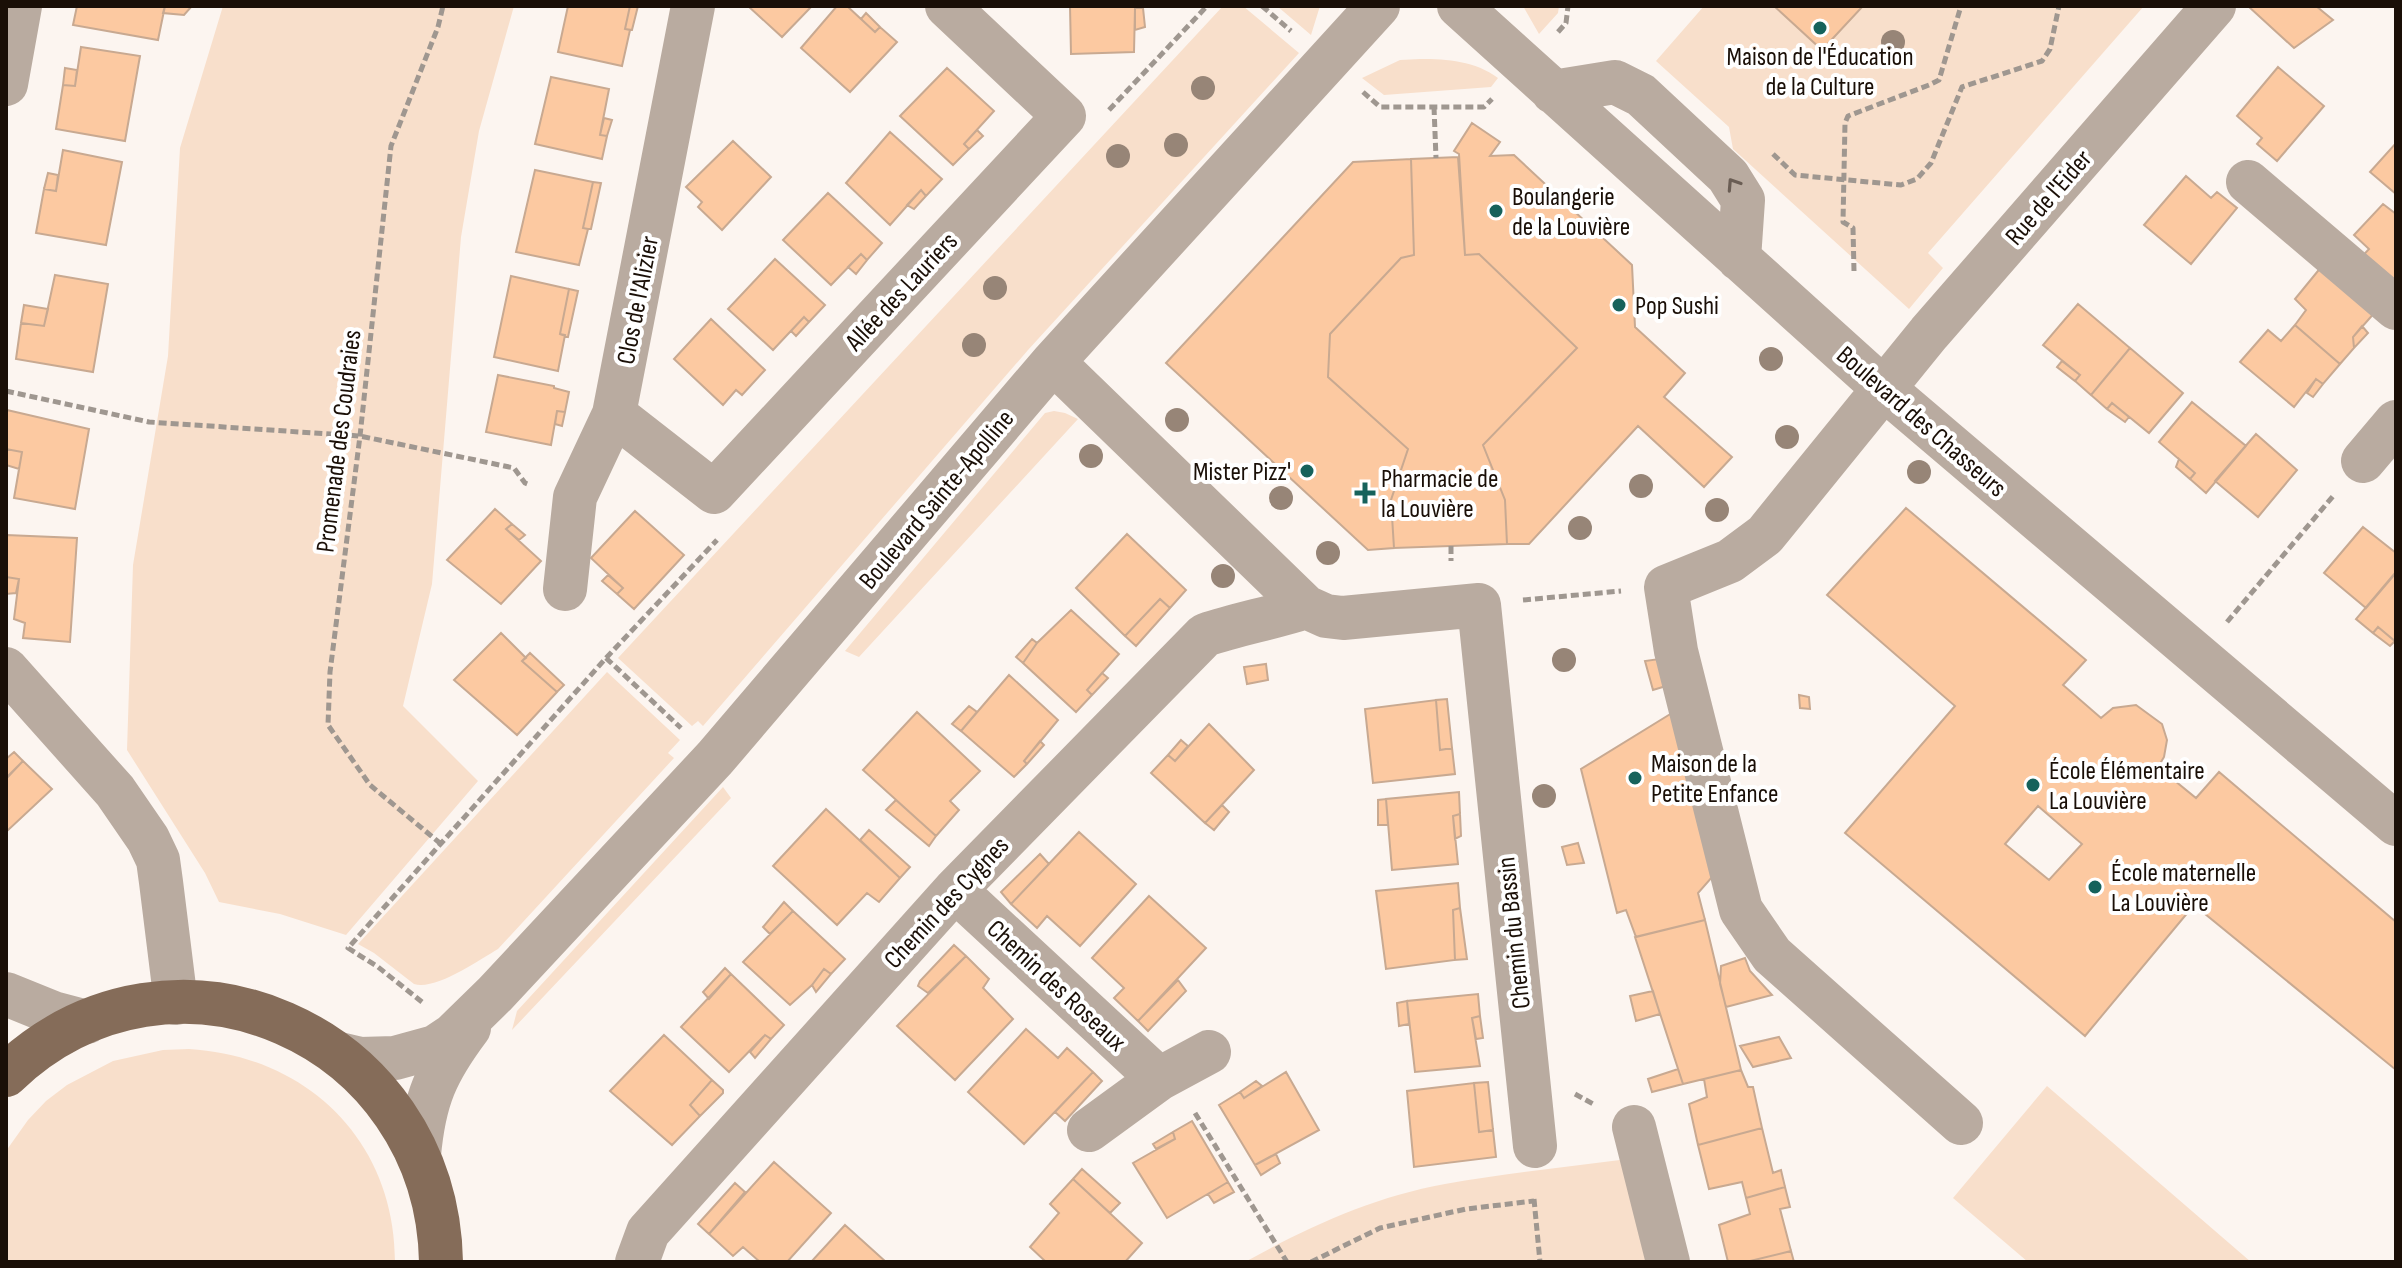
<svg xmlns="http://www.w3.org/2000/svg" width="2402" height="1268" viewBox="0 0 2402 1268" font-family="'Sofia Sans Condensed',sans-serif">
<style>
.green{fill:#f8dfcb}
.building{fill:#fcc9a1;stroke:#c8a991;stroke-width:2;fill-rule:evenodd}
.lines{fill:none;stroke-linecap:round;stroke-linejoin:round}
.path{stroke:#9f9790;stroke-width:5;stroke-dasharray:8 4;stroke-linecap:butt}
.minor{stroke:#b9aba0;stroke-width:44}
.major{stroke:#856c59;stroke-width:44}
.tree{fill:#978577}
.oneway{stroke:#6a5d54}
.poi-dot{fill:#16625b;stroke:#fff;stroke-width:3}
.labels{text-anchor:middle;stroke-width:8;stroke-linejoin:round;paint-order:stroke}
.poi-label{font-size:26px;fill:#1a0f07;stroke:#fff;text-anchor:start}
.street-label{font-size:26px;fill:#1a0f07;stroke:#fff}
</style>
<rect width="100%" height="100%" fill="#fcf5f0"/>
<path class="green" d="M223,6H514L479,131L461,237L432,584L403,706L478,781L346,935L280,914L219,902L205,873L127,750L133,565L168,356L180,148Z
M1223,6H1243L1299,53L1028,350L703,726L698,721L692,726L618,658Z
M1277,6H1320L1311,35Z
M1523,6H1559L1558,13L1539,34Z
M1704,6H2144L1928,253L1943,268L1909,309L1733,149L1729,127L1656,61Z
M1420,59C1448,59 1475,61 1498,78L1491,87L1384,95L1362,78L1400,60Z
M1054,411L1065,413L1078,419L859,657L845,651L1045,413Z
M607,672L680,740L668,753L674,758L498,949C479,960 435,991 414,984L374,953L358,944Z
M723,787L731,798L512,1030L517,1011Z
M189,1049C307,1056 395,1141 395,1262H6V1151L28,1120L46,1101L67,1085L113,1061L163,1050Z
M2047,1086L2251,1262H2028L1953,1198Z
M1628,1159L1654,1262H1245C1308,1227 1373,1197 1445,1184C1505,1173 1567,1167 1628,1159Z"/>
<path class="building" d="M77,6H165L158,40L73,25Z
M165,6H192L184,15L163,13Z
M568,6H630L625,29L630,30L622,66L558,52Z
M630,6H638L632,30L625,29Z
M748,6H812L782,37Z
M837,6H847L875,32L880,27L897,42L850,92L801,48Z
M1070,6H1143L1135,8L1134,52L1071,54Z
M1774,6H1863L1822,50Z
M2248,6H2316L2333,20L2294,48Z
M1135,8H1143L1145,27L1135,30Z
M866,13L880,27L875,32L861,19Z
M81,47L140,56L125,141L56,129L63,85L75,86Z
M2278,67L2324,106L2277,161L2257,144L2262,138L2237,116Z
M65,68L77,70L75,86L63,85Z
M947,68L994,111L964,144L969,149L953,165L900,116Z
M551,77L609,89L600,135L607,136L602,159L535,144Z
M604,118L612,120L607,136L600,135Z
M1472,123L1500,142L1490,156L1514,155L1632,265L1635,327L1685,373L1664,397L1732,457L1704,487L1638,426L1529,544H1507L1505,500L1483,445L1577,348L1479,254L1465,255L1459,154L1454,151Z
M977,130L983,136L969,149L964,144Z
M890,132L942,179L926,196L921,190L890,225L846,183Z
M733,141L771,177L722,230L698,207L702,202L686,187Z
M2396,143V194L2370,172Z
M63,150L122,162L106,245L36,233L44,189L56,191Z
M1458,157L1465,255L1479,254L1577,348L1483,445L1505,500L1507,544L1394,548L1391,500L1408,449L1328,377L1330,334L1401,258L1414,255L1411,159Z
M1411,159L1414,255L1401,258L1330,334L1328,377L1408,449L1391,500L1394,548L1368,550L1166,363L1353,162Z
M535,170L593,182L583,228L588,229L579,265L516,252Z
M48,173L58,175L56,191L44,189Z
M2186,176L2211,198L2217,192L2237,208L2191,264L2144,225Z
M593,182L601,183L591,229H588L583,228Z
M921,190L926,196L914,209L907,205Z
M828,193L882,243L867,260L861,254L831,285L783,240Z
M2383,204L2396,214V295L2357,262L2369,249L2354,235Z
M861,254L867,260L856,274L848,267Z
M775,259L825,305L809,322L804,317L773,350L728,309Z
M2322,266L2376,311L2353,337L2354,348L2340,364L2295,325L2306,310L2295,299Z
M55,275L108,284L93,372L16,359L21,323L44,326Z
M511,276L569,289L560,334L565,335L558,371L494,357Z
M569,289L578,291L568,337L560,334Z
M2078,304L2130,348L2091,395L2075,381L2080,375L2043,345Z
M24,305L48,309L44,326L21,323Z
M804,317L809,322L796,336L791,331Z
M711,319L765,370L742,395L736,390L723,405L674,359Z
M2295,325L2340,364L2323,384L2316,379L2294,407L2240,362L2268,330L2281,341Z
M2362,326L2368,333L2354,348L2353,337Z
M2130,348L2183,393L2149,433L2112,403L2107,409L2091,395Z
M2062,361L2080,375L2075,381L2057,367Z
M498,375L554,386V388L569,392L565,412L557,411L551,445L486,432Z
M2316,379L2323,384L2313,397L2307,393Z
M2192,402L2246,446L2206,493L2190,479L2195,473L2159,442Z
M2112,403L2129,417L2125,422L2107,409Z
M7,410L89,429L75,509L14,498L22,452L6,449Z
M557,411L565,412L562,426L555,424Z
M2256,434L2297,470L2258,517L2215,481Z
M6,449L22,452L19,469L6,465Z
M2179,459L2195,473L2190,479L2176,467Z
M1906,508L2086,660L2063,685L2101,718L2113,708L2136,705L2162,724L2167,740L2164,757L2158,767L2196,798L2219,772L2396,922V1070L2194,905L2085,1036L1845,833L1955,706L1827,595ZM2038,806L2082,844L2049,880L2005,844Z
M495,509L512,524L506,529L541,561L501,604L447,560Z
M635,511L684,555L634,609L617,594L623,588L591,558Z
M512,524L525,535L519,540L506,529Z
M2363,527L2396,553V573L2366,608L2324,573Z
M1127,534L1186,590L1170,608L1160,599L1125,636L1076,588Z
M6,535L77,538L70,642L23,638L25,623L14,619L19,579L6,577Z
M2395,573L2396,574V642L2378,627L2373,633L2356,619Z
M608,575L623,588L617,594L602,581Z
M6,577L19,579L16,593L6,594Z
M1160,599L1170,608L1136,646L1125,636Z
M1071,610L1119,654L1087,690L1092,695L1076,712L1023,663L1037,643Z
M2378,627L2395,641L2390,646L2373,633Z
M501,633L526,658L522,661L557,692L517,735L454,680Z
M1032,639L1037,643L1023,663L1016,657Z
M530,653L564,685L557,692L522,661Z
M1659,659L1666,686L1653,690L1645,661Z
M1266,664L1268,680L1247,684L1244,667Z
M1102,673L1108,678L1092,695L1087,690Z
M1009,675L1058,720L1024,761L1027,764L1014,777L961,731Z
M1799,695L1809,697L1810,709L1800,708Z
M1447,699L1452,748L1440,750L1436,700Z
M1436,700L1440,750L1452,748L1455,774L1373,783L1365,709Z
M969,706L977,712L961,731L952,724Z
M917,712L980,771L950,801L959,810L936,836L863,770Z
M1672,713L1713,876L1698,893L1705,920L1636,937L1626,910L1617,913L1581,769Z
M1209,724L1254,770L1205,823L1151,773L1168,755L1175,761Z
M1181,740L1188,746L1175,761L1168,755Z
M1040,741L1044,745L1027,764L1024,761Z
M14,752L23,761L6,779V759Z
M23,761L52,789L6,832V778Z
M1459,792L1460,814L1453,816L1458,864L1392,870L1386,799Z
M1386,799L1388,825H1378V800Z
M896,800L936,836L929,846L886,810Z
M1222,805L1229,812L1214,830L1205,823Z
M826,809L900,878L879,902L867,893L837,925L773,866Z
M1460,814L1461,836L1455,839L1453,816Z
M869,830L910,867L900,878L860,840Z
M1079,832L1136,884L1080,946L1047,916L1037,928L1011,904Z
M1578,843L1584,863L1567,865L1562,847Z
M1040,854L1049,864L1011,904L1001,892Z
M1458,883L1460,908L1453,910L1455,960L1386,969L1376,891Z
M1149,896L1206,948L1138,1021L1114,998L1124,988L1092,958Z
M784,902L793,911L770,934L763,927Z
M1460,908L1467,959L1455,960L1453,910Z
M793,911L845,959L831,974L824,969L812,985L790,1005L743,962Z
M1705,920L1741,1070L1683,1084L1635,937Z
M954,945L966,956L928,993L918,986L920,981Z
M966,956L989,979L983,988L1013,1019L955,1080L897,1026Z
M1745,958L1750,971L1772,995L1726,1007L1720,984L1721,966Z
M725,968L731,974L709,999L703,992Z
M824,969L831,974L816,992L812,985Z
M731,974L784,1025L771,1039L765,1035L729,1072L681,1027Z
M1178,980L1186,991L1148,1031L1138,1021Z
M1653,991L1660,1014L1636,1021L1630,996Z
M1478,994L1480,1016L1472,1018L1480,1066L1415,1072L1407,1001Z
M1407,1001L1409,1024L1399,1026L1397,1003Z
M1480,1016L1483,1038L1476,1039L1472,1018Z
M1026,1029L1058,1058L1067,1048L1093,1072L1024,1144L968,1092Z
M664,1035L712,1080L690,1105L700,1116L672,1145L610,1091Z
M765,1035L771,1039L755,1058L750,1052Z
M1779,1037L1791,1058L1753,1067L1740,1046Z
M1678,1069L1683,1084L1652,1092L1648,1079Z
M1741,1070L1748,1087H1753L1762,1128L1698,1145L1689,1104L1707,1097L1704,1079Z
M1093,1072L1102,1081L1065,1121L1055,1112Z
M1286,1072L1319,1130L1255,1165L1219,1105L1240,1092L1244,1098Z
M712,1080L723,1090V1093L700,1116L690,1105Z
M1256,1081L1262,1086L1244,1098L1240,1092Z
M1488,1082L1493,1130L1479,1132L1474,1083Z
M1474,1083L1479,1132L1493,1130L1496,1157L1414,1167L1407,1091Z
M1192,1121L1228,1182L1167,1218L1133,1163L1175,1139L1173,1132Z
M1762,1128L1773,1173L1781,1170L1785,1187L1746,1198L1742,1182L1709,1189L1698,1145Z
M1173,1132L1175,1139L1156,1149L1153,1144Z
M1276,1154L1280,1163L1261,1175L1255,1165Z
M774,1162L831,1213L787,1262H760L743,1247L733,1256L709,1234Z
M1082,1169L1120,1203L1110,1213L1073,1179Z
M1073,1179L1142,1243L1125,1262H1046L1030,1247L1059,1213L1050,1204Z
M1228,1182L1234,1192L1214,1203L1208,1194Z
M735,1183L745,1192L709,1234L698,1224Z
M1785,1187L1790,1207L1780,1209L1791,1251L1746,1262H1728L1719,1225L1750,1214L1746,1198Z
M845,1225L886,1262H811Z
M1791,1251L1794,1262H1746Z"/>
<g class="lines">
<path class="path" d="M1262,6L1291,31
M1558,32L1566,23L1568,6
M1363,92L1380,107H1484L1492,99
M1434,107L1436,158
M1109,110L1207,6
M1773,154L1795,175L1901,185L1917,179L1931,163L1962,87L2042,61L2050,49L2059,6
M1854,271L1853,228L1843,222L1845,123L1848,116L1929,85L1939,80L1961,6
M6,391L149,422L360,436L514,468L525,483L530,485
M1451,546V561
M1523,600L1621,591
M2227,622L2334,495
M606,658L681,728
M441,844L370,785L328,725L330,672L360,436L391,146L438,27L443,6
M422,1002L378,967L348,948L606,658L717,540
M1575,1094L1595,1105
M1195,1113L1287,1262
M1534,1199L1540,1262
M1311,1262L1380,1228L1466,1209L1534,1201"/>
<path class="minor" d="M1459,6L1883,388L2396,824
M6,84L20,6
M1553,92L1615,82L1641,95L1728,176L1743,200L1739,259
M2248,182L2396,308
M1053,362L1306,607L1326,616L1343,618L1479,605L1535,1146
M614,414L714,492L1064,116L947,6
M2363,461L2396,422
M565,589L575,497L614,414L693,6
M6,669L115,791L148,839L158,860L161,882L176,1003
M955,890L1159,1079
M6,994L53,1013L87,1022
M339,1054L360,1059L395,1058L435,1047L453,1035L495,994L715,758L1053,362L1378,6
M1961,1123L1772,955L1741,910L1676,651L1666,587L1730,561L1765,535L1929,333L2214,6
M1634,1127L1668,1262
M1089,1130L1159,1079L1209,1052
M419,1155C424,1099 436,1072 469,1028
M637,1262L648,1232L955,890L1205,635C1238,624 1272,618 1306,607"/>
<path class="major" d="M6,1075C172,916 437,1034 441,1262"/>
</g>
<g class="tree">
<circle cx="1893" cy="42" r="12"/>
<circle cx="1203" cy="88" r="12"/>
<circle cx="1176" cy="145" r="12"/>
<circle cx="1118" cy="156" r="12"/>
<circle cx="995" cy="288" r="12"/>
<circle cx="974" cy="345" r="12"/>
<circle cx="1771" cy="359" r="12"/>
<circle cx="1177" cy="420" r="12"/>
<circle cx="1787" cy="437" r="12"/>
<circle cx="1091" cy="456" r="12"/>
<circle cx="1919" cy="472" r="12"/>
<circle cx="1641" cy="486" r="12"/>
<circle cx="1281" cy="498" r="12"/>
<circle cx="1717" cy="510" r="12"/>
<circle cx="1580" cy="528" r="12"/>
<circle cx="1328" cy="553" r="12"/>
<circle cx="1223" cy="576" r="12"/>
<circle cx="1564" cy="660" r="12"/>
<circle cx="1544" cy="796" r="12"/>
</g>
<defs><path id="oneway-chevron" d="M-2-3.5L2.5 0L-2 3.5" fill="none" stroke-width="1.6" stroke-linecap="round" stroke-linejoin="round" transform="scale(2)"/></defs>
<use class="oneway" href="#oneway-chevron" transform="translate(1733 184) rotate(-123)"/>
<g class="poi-dot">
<circle cx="1820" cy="28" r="8"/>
<circle cx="1496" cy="211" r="8"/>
<circle cx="1619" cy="305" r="8"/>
<circle cx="1307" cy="471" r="8"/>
<path d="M1361 481h8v8h8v8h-8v8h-8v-8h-8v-8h8z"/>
<circle cx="1635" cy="778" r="8"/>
<circle cx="2033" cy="785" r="8"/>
<circle cx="2095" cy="887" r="8"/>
</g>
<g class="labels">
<g class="poi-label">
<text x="1820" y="65" text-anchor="middle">Maison de l'Éducation<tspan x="1820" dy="30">de la Culture</tspan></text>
<text x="1512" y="205">Boulangerie<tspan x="1512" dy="30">de la Louvière</tspan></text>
<text x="1635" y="314">Pop Sushi</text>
<text x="1291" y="480" text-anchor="end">Mister Pizz'</text>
<text x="1381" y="487">Pharmacie de<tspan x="1381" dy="30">la Louvière</tspan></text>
<text x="1651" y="772">Maison de la<tspan x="1651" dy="30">Petite Enfance</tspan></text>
<text x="2049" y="779">École Élémentaire<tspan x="2049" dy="30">La Louvière</tspan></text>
<text x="2111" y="881">École maternelle<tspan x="2111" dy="30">La Louvière</tspan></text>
</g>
<g class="street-label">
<text transform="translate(2048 197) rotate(-49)" y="9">Rue de l'Eider</text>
<text transform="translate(901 291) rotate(-47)" y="9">Allée des Lauriers</text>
<text transform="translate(637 300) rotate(-79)" y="9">Clos de l'Alizier</text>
<text transform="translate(1922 421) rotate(41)" y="9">Boulevard des Chasseurs</text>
<text transform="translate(338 441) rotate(-83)" y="9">Promenade des Coudraies</text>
<text transform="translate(936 499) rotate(-50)" y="9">Boulevard Sainte-Apolline</text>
<text transform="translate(946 902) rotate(-47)" y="9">Chemin des Cygnes</text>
<text transform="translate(1513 933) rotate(-96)" y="9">Chemin du Bassin</text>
<text transform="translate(1057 985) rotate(43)" y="9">Chemin des Roseaux</text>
</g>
</g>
<rect width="2402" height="1268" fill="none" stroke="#1a0f07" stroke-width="16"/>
</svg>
